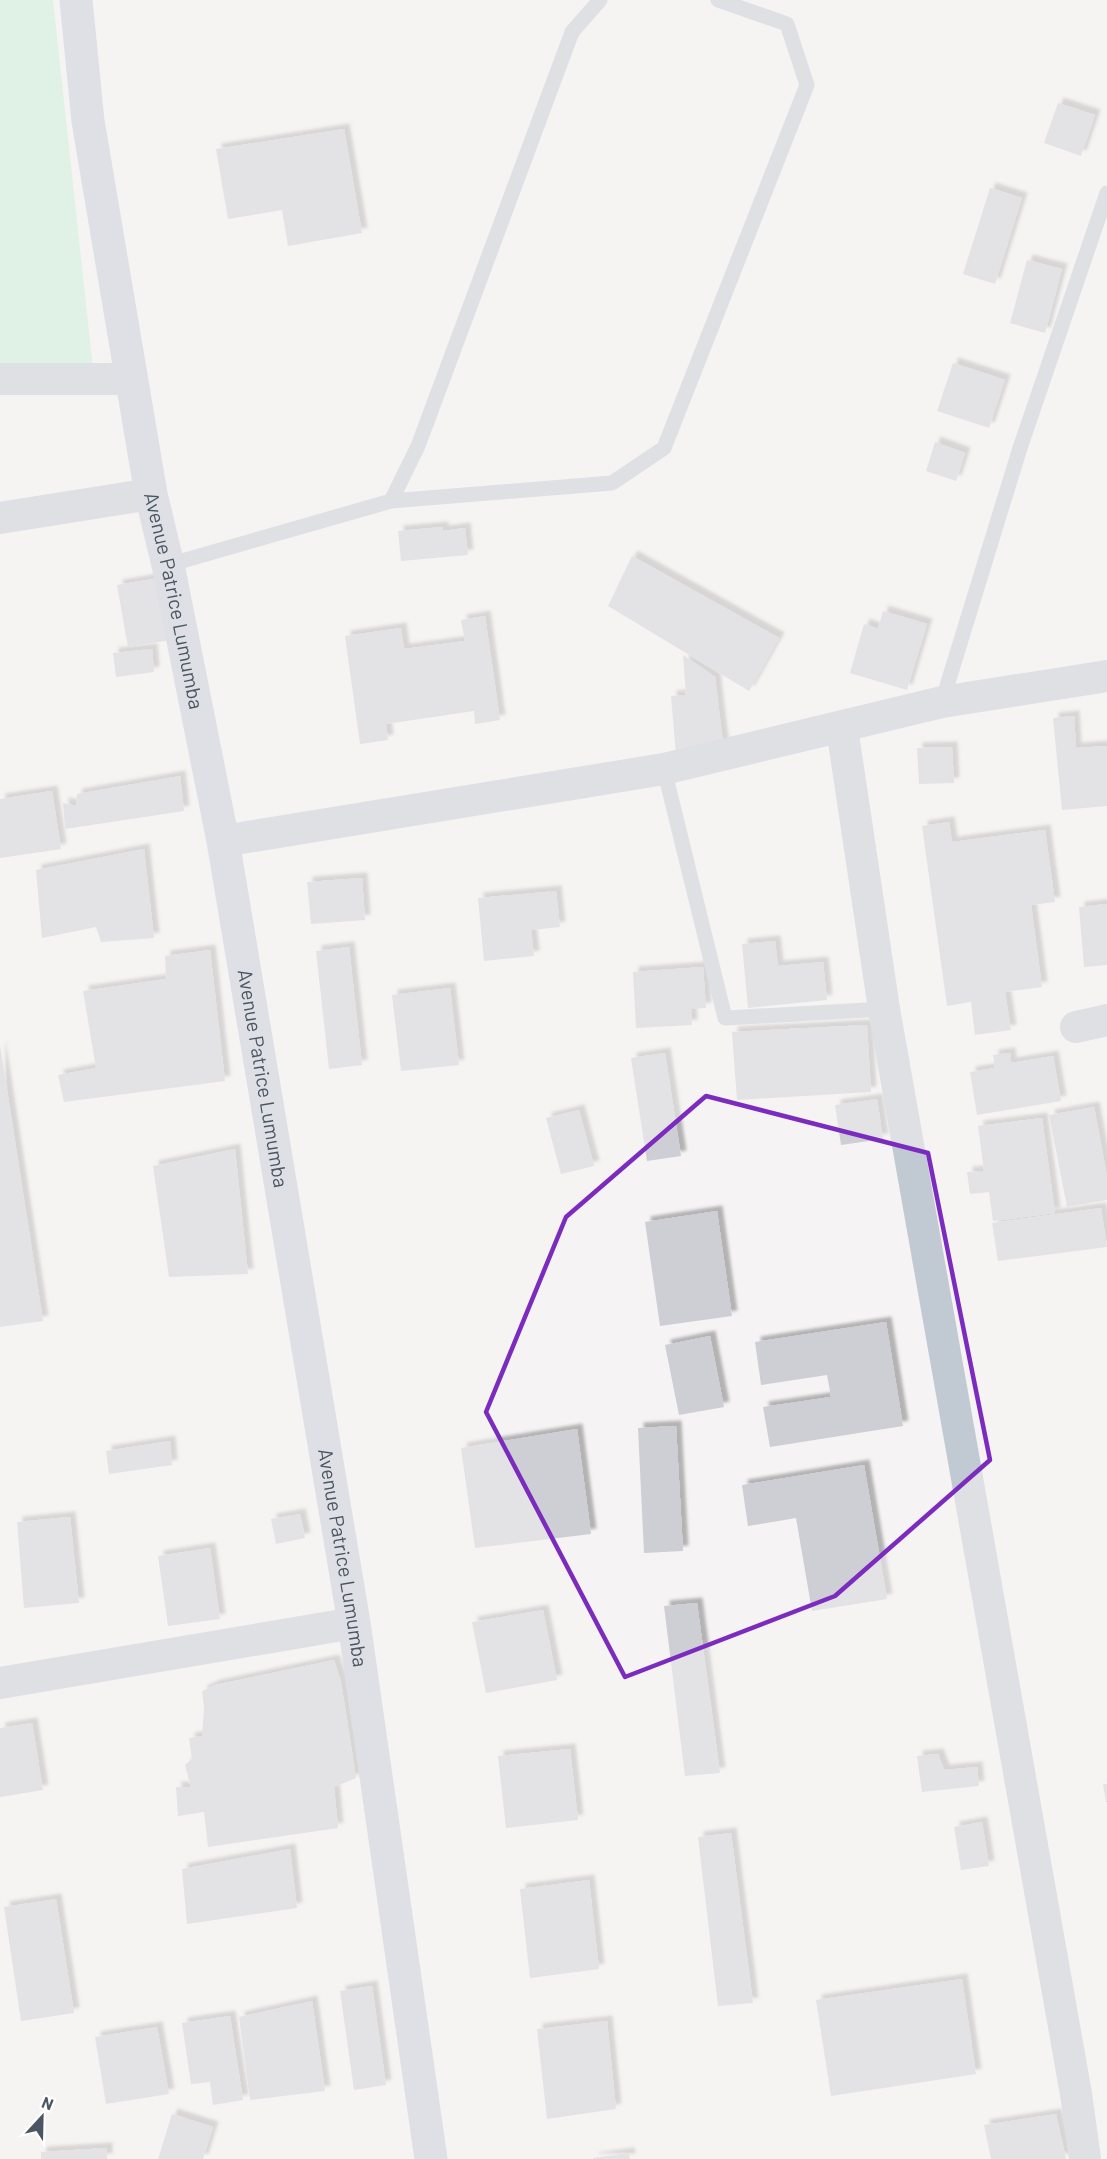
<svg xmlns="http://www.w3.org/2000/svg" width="1107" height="2159" viewBox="0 0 1107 2159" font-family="Barlow,sans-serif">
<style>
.green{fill:#c3f1d5}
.building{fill:#cdcfd5;filter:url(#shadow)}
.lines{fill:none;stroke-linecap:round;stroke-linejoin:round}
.lane{stroke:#c1cad2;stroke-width:15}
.street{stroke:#c1cad2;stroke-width:32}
.secondary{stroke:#c1cbd6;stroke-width:33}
.marked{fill:none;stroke:#7b2cbf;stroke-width:4.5;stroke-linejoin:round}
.labels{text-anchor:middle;stroke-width:4.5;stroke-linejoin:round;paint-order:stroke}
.street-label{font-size:20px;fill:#4a5661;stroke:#fff}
</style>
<defs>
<filter id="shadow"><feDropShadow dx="5.5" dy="-5.5" stdDeviation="1.5" flood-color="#0004"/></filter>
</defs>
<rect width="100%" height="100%" fill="#f5f3f3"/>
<path class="green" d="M0,0H53L94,378L0,372Z"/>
<path class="building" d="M1058,103L1095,115L1081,156L1044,143Z
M344,129L362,233L288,246L282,210L228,219L216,149Z
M990,188L1022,198L995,284L963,274Z
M1027,260L1062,269L1045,333L1010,323Z
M953,363L1005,380L989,428L937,411Z
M935,442L965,453L956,481L926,471Z
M443,527V531L465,528L468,555L401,561L398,531Z
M632,556L779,638L749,691L608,606Z
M159,578L171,640L128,647L117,585Z
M883,611L927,624L907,690L850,673L864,624L878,629Z
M485,616L500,720L475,724L474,711L386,724L388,740L360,744L345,636L401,628L404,649L465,641L461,620Z
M152,649L154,672L116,677L113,653Z
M683,655L715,677L724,751L676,755L671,696L686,695Z
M1074,716L1076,748L1107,746V806L1062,810L1053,718Z
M952,747L954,783L919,784L917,748Z
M180,776L184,811L65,829L63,803L76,806L77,794Z
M52,791L61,849L0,858V799Z
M949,822L952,842L1045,830L1055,902L1031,905L1042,987L1005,992L1011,1030L975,1035L971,1002L947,1006L922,826Z
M144,849L154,938L101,942L96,927L42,938L36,870Z
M362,878L365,920L311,924L307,882Z
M556,891L560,927L531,930L534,956L484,961L478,898Z
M1107,904V965L1084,967L1079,907Z
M775,941L778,966L823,962L827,1000L748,1008L742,944Z
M349,947L362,1065L329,1069L316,951Z
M210,950L225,1081L64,1102L58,1075L96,1068L83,991L166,979L165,956Z
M703,967L706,1008L691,1009L692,1025L636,1028L633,972Z
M450,988L459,1065L401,1071L392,995Z
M867,1025L871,1092L737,1100L732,1032Z
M0,1045L43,1321L0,1327Z
M665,1053L681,1156L647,1161L631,1058Z
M1010,1053L1011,1063L1053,1056L1061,1101L977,1115L970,1072L995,1068L993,1055Z
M877,1099L883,1139L841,1145L835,1105Z
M1094,1107L1107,1176V1200L1067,1207L1049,1115Z
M579,1110L594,1166L561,1174L546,1118Z
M1042,1118L1055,1213L993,1221L989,1192L970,1194L967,1172L984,1171L978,1126Z
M235,1149L248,1274L169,1277L153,1166Z
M1101,1208L1107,1247L998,1261L992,1223Z
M717,1211L732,1316L660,1326L645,1222Z
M886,1322L903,1426L770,1447L763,1407L831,1397L827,1375L761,1385L755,1342Z
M710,1336L724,1407L679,1415L665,1345Z
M676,1426L683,1551L644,1553L638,1428Z
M577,1429L591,1534L475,1548L461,1448Z
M170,1441L172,1465L109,1474L106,1451Z
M864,1465L887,1599L812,1611L796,1518L748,1526L742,1485Z
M300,1514L305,1538L276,1544L271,1519Z
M70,1517L79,1603L24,1608L17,1522Z
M210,1548L220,1619L168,1626L158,1556Z
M697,1603L720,1773L685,1776L664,1606Z
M543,1610L557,1680L486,1693L472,1622Z
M334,1660L341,1682L356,1778L334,1787L338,1828L208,1847L204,1812L178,1816L176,1787L191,1788L185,1765L192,1759L189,1738L202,1736L204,1708L202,1691L215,1685Z
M32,1723L43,1790L0,1797V1728Z
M570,1749L578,1820L506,1828L498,1756Z
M938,1754L944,1770L977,1767L979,1786L922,1792L917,1756Z
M1103,1784H1107V1802H1106Z
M982,1822L989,1866L961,1870L954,1827Z
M731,1833L753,2003L718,2006L698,1837Z
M290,1849L297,1908L187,1924L182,1869Z
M589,1880L599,1969L530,1978L520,1889Z
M56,1899L74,2013L21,2021L4,1907Z
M962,1979L976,2074L831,2096L816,2000Z
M372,1986L386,2085L354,2090L340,1991Z
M312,2001L325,2091L250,2100L239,2017Z
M230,2016L243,2100L213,2105L210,2082L191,2084L182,2023Z
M607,2021L616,2109L547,2119L537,2029Z
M157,2027L169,2094L106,2104L95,2037Z
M172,2114L213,2127L203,2159H158Z
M1056,2114L1066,2159H991L984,2125Z
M107,2148V2159H41V2152Z
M629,2153L630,2159H593V2158Z"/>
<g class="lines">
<path class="lane" d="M391,501L612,483L664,448L807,85L787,24L718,0
M168,565L391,501L418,446L572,32L600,0
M942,702L1020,448L1107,193
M664,769L725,1018L884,1009"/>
<path class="street" d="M0,379H131
M0,518L151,494
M842,728L884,1009L1076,2094L1085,2159
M223,841L664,769L942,702L1107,676
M1076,1027L1107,1020
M0,1683L354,1623"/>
<path class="secondary" id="s1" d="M76,0L88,121L151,494L168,565L223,841L354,1623L431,2159"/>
</g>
<path d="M0 0H1107V2159H0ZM706,1096L928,1153L990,1460L835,1596L625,1677L486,1412L566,1217Z" fill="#f5f3f3" fill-opacity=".55" fill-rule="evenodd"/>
<path class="marked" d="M706,1096L928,1153L990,1460L835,1596L625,1677L486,1412L566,1217Z"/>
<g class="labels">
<g class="street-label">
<text dy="7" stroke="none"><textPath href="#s1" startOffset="609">Avenue Patrice Lumumba</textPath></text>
<text dy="7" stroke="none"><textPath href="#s1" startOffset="1095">Avenue Patrice Lumumba</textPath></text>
<text dy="7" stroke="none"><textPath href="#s1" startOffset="1581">Avenue Patrice Lumumba</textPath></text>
</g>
</g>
<g transform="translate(42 2117) rotate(22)" stroke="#ffffff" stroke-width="4.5" paint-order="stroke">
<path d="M0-4.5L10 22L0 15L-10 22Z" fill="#4a5661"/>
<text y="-9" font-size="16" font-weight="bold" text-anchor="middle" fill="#4a5661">N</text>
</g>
</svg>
